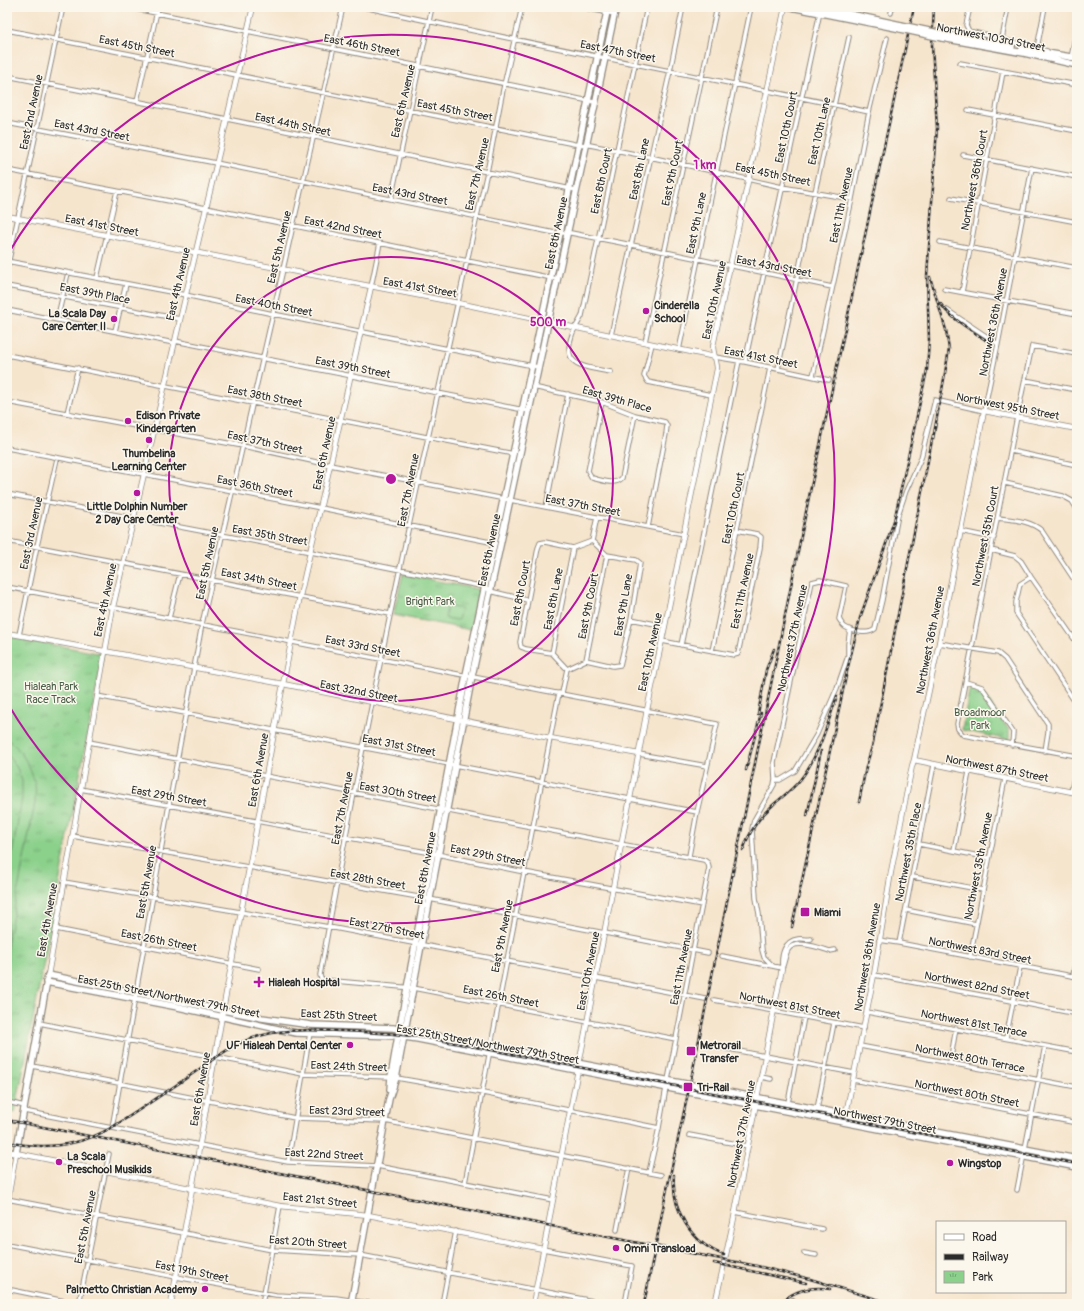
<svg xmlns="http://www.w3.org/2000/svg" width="1084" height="1311" viewBox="0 0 1084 1311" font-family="Pangolin,sans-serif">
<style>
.park{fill:url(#park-tufts);stroke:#5b7e5b}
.pitch{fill:#8bd08b;stroke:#5b7e5b}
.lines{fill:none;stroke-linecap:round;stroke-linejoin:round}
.street-casing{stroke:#90887c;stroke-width:5.5}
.secondary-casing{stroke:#90887c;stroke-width:6}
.primary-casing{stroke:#90887c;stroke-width:8}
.street{stroke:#fff;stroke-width:3.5}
.secondary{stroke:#fff;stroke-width:4.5}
.primary{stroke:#fff;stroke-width:5.5}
.rail-casing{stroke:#2b2b2b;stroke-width:2.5}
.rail{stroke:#fbf7ec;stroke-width:1;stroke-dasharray:3;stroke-linecap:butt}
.primary-bridge-casing{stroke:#90887c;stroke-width:8;stroke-linecap:butt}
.primary-bridge{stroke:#fff;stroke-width:5.5}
.ring{fill:none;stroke:#b5179e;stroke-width:2}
.poi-dot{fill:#b5179e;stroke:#fbf7ec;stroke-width:1.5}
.labels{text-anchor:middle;stroke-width:3;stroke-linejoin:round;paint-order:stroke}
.street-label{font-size:11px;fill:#2b2b2b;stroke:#fbf7ec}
.poi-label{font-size:11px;font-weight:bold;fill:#2b2b2b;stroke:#fbf7ec;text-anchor:start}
.park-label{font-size:11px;fill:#485d48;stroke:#fbf7ec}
.centre{fill:#b5179e;stroke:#fbf7ec;stroke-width:2}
.ring-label{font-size:12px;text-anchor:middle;font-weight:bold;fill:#b5179e;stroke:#fbf7ec;stroke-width:3;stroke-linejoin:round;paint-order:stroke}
</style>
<defs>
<pattern id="park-tufts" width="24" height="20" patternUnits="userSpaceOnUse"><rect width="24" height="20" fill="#8bd08b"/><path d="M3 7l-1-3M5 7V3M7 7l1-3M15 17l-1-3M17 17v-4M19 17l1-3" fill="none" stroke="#72a972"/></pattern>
</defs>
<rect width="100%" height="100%" fill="#fbf7ec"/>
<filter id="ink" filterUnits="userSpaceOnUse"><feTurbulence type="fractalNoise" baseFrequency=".025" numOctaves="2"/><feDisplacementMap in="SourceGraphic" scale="8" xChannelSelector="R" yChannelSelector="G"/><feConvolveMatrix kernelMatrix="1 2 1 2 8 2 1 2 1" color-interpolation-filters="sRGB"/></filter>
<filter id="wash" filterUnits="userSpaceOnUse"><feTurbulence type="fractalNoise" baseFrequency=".012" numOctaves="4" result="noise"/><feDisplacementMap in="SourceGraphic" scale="16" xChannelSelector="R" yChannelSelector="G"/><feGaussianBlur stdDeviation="0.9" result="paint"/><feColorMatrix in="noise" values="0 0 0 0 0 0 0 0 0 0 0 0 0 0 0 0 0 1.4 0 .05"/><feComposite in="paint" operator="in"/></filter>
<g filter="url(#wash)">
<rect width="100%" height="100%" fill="#f6e5cd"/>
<path class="park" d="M403,574L477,589L479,592L471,630L393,615Z
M7,636L103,654L15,1113L7,1111Z
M970,686L980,689L1009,730V740L962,730Z"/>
<path class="pitch" d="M447,606L461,609L458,620L445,618Z
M7,739C21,748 31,768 35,784C36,790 35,797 35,803L7,945V883L22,798V781L17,768L7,754Z"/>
</g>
<g filter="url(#ink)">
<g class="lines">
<g class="street-casing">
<path id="street" d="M126,7L247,31L594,102
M364,7C532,45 701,76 869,112
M522,7C516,33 510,59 504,85C498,114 493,143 487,172C427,439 368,706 320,975L321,979L324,980L413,988L676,1039
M581,7L614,14
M970,7L966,25L969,31L1047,51
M855,8V7
M891,13L892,7
M7,30L237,75L574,144L590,145L650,157L782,187L852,199
M1002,39L1008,7
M1037,48L1045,7
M1071,58L1077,28
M960,63L1077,85
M7,76L227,119L576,190
M137,101L158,7
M968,110L1077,131
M7,123L216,163L555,233H571L632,245L832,287
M963,155L1077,177
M7,170L206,208L557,279
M951,198L1077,222
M391,199L432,7
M940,242L1077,268
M7,262H12L176,293L273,314L538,367
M7,269L63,7
M97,278L117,191
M7,286L180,319
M371,287L380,243
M944,289L1077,314
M962,292L1003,72
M7,310L174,343
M947,310L998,344
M57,320L68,273
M115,331L126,284
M611,335L670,71L683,7
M175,341L529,411
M645,342L717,7
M652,344L644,376L648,382L711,395
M679,350L751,7
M1077,354L1032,346L1017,417L957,724L958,729L963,735L1077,756
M7,355L514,454
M715,357L745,362L829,380
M745,362L820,12
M778,369L815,192L849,37
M611,372C587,367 560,368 572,335C574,329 579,322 582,316L647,7
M813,376L852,199L869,112L887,38
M1025,380L1077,390
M533,387L602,402L635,415L665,422L667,426L666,434L648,527
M7,402L243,446L330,465L684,534
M602,402L588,471L592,478C601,480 615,486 622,478L635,415
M67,413L78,368
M7,448L321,508L495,543
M1011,451L1077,465
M1005,483L1063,496L1072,501L1077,509
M7,494L311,552L485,587L490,591L527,600
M546,507L568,394
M998,518C1013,520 1030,520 1042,531L1077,584
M960,531L994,538
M7,541L390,614
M592,541L607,555L636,560L640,563L631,619L620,665L613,666L586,660L567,669L552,653L526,649L521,647L520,642L538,548L540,543L545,542L573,548Z
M592,541L597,517
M991,550L1015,556L1021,561L1031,577L1077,643
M1031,577L1020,584L1016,602V613L1077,705
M7,587C243,634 480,676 717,724L697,812L689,856
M169,618L180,574
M631,619L665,626
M19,635L37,546L57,459
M662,641L734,655L738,654L760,548L761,537L757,534L737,530
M939,643L998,653L1005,659L1048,724V732L1045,751
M681,645L739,361
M712,651L770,368
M552,653L573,548
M586,660L607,555
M966,682L982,687L1013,732L1012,745
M562,693L567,669
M97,696L697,812
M89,742L704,860L708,863L709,868L668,1080
M639,754L707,766
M775,780H780L795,771L817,734L837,688L848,656V644L850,629
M80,789L432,853L524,872L702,905
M1071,792L1077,764
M72,836L424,898L708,953
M919,844L989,858
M954,850L969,772
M913,877L983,890
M64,882L329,927L705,999
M906,910L976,924
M56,929L259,969
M879,940L899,943L1077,977
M899,943L934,765
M722,956L782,968
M970,957L1005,779
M773,966L764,957L762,950L759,914L756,898L752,829L754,820L774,785L775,779L774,762L812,582L820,580L846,586L839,619C841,622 842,625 845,627C853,632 868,635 875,629L882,600L898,515L906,491L921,458L935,400L984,411L998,344L1032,168
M782,967C781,955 784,941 798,939C802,938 806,940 811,939
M782,968C785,962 785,955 788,950C794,938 820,948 830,951L835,950
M874,975L1012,1001L1077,1014
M1073,976L1077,954
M714,1000L864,1028
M867,1012L1077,1052
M39,1023L303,1074L391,1077L483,1093L659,1128
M1006,1038L1020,967
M708,1045L854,1073
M860,1046L1077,1087
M950,1063L956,1028
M32,1066L295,1118L385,1121L661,1175
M761,1077L771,1079
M853,1080L1077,1123
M7,1102L25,1106
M788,1103L804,1017
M817,1109L834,1023
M24,1111L288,1162L377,1166L553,1200
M112,1128L169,805L202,624L343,7
M689,1135L748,1146
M288,1162L310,1033
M649,1172L659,1128L666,1088
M465,1183L507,960L559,693
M1017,1190L1045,1046
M7,1199L272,1250L360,1255L608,1304
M735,1212L822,1229
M617,1230L629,1168
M7,1244L176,1277L276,1295L336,1298L375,1304
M543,1249L632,1266L625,1304
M804,1253L816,1255
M7,1289L79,1304
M715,1302L723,1304
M79,1304L109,1154
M262,1304L280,1206
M442,1304L456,1231
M788,1304L793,1300"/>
</g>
<g class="secondary-casing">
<path id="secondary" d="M7,216L458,303L715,357
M7,633L283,684L550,738L639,754
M914,760L1077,793
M48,975L113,607L253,7
M846,1114L874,975L891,872L912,766L914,760L939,643L984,411L1077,429
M7,1204L16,1153L280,1206L368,1215L543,1249
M171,1304L192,1189L223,1010L283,684L300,596L371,287
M533,1304L647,710L665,626L717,369C717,361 713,354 713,346L785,7
M715,1304L733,1223L782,968"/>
</g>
<g class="primary-casing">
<path id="primary" d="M791,7L901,29
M817,7L901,25
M943,34L1012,47
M942,38L1024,53L1077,65
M1022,49L1077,58
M46,982L178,1007L296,1033L398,1036L418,1039L755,1105L1077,1167
M390,1090L391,1077L398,1036L466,675L608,7
M7,1152L16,1153L48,975L262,1018L311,1025L393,1028L416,1032L1077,1159
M351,1304L389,1099L396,1078L472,676L616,7"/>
</g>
<use href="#street" class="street"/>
<use href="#secondary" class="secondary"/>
<use href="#primary" class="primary"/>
<g class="rail-casing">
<path id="rail" d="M930,277L946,330L949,349L944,379L933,439
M940,303C953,321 974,332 992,344
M758,714L766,670L774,649
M746,770L761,713
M859,802L866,767L873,743L933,435
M807,816L821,751
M743,850C749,832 759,817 773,805C782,797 792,790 800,780C819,756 827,725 837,696
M792,927L848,667L860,618L894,521L927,370L929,340L927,276L937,128L932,45L934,7
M7,1120L757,1266L810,1279L893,1304
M7,1142C30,1147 53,1148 76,1142C102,1136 124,1120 145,1106C163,1094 181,1082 198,1070C215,1058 231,1046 250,1039C279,1028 310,1030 340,1031C372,1032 403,1034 434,1039L1077,1164
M674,1175C671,1210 691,1243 724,1255
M714,1263L806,1283
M644,1304L664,1203L690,1084L810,492L914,7
M779,1304C793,1291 811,1286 830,1289
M852,1304L864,1302L878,1304"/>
</g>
<use href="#rail" class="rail"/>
<g class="primary-bridge-casing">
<path id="primary-bridge" d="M901,25L943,34
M901,29L942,38"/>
</g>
<use href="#primary-bridge" class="primary-bridge"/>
</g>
</g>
<g class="ring">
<circle cx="391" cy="479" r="222"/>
<path d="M8 254A444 444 0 1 1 8 704"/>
</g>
<g class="poi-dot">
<circle cx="646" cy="311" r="4"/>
<circle cx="114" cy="319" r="4"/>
<circle cx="128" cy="421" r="4"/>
<circle cx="149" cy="440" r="4"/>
<circle cx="137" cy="493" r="4"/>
<rect x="800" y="907" width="10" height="10" rx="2"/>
<path d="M257 976h4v4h4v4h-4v4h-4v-4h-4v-4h4z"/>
<circle cx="350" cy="1045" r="4"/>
<rect x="686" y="1046" width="10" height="10" rx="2"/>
<rect x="683" y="1082" width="10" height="10" rx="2"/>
<circle cx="59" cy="1162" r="4"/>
<circle cx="950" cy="1163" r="4"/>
<circle cx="616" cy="1248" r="4"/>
<circle cx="205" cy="1289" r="4"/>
</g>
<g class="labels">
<g class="street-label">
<text transform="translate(991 37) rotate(11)" y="4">Northwest 103rd Street</text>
<text transform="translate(362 45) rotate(11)" y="4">East 46th Street</text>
<text transform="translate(137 46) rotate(11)" y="4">East 45th Street</text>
<text transform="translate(618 51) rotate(11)" y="4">East 47th Street</text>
<text transform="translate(403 101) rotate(-77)" y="4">East 6th Avenue</text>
<text transform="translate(455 110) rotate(11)" y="4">East 45th Street</text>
<text transform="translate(31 112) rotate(-78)" y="4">East 2nd Avenue</text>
<text transform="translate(293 124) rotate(12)" y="4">East 44th Street</text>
<text transform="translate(786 127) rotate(-78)" y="4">East 10th Court</text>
<text transform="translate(92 130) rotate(11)" y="4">East 43rd Street</text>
<text transform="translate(819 131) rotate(-77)" y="4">East 10th Lane</text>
<text transform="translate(639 169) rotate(-78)" y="4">East 8th Lane</text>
<text transform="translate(672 173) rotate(-78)" y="4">East 9th Court</text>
<text transform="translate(477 174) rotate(-77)" y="4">East 7th Avenue</text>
<text transform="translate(773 174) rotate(12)" y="4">East 45th Street</text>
<text transform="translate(974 180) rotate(-79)" y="4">Northwest 36th Court</text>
<text transform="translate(601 181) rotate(-78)" y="4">East 8th Court</text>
<text transform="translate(410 194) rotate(11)" y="4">East 43rd Street</text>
<text transform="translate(841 205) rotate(-78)" y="4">East 11th Avenue</text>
<text transform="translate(696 223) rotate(-78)" y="4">East 9th Lane</text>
<text transform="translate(102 225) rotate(11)" y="4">East 41st Street</text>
<text transform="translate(343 227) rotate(11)" y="4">East 42nd Street</text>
<text transform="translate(556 233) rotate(-78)" y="4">East 8th Avenue</text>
<text transform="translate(279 247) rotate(-77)" y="4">East 5th Avenue</text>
<text transform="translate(774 266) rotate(11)" y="4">East 43rd Street</text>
<text transform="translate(178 284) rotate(-77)" y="4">East 4th Avenue</text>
<text transform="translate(420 287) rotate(10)" y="4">East 41st Street</text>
<text transform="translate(95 293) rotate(11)" y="4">East 39th Place</text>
<text transform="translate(714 300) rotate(-78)" y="4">East 10th Avenue</text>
<text transform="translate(274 305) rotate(11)" y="4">East 40th Street</text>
<text transform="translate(993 322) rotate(-79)" y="4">Northwest 36th Avenue</text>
<text transform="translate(761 357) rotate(11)" y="4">East 41st Street</text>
<text transform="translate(353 367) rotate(11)" y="4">East 39th Street</text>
<text transform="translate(265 396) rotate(11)" y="4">East 38th Street</text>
<text transform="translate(617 399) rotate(16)" y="4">East 39th Place</text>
<text transform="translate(1008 406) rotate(11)" y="4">Northwest 95th Street</text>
<text transform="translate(265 442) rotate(12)" y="4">East 37th Street</text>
<text transform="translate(324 453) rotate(-78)" y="4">East 6th Avenue</text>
<text transform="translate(255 486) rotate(11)" y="4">East 36th Street</text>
<text transform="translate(408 490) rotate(-79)" y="4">East 7th Avenue</text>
<text transform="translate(583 505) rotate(11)" y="4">East 37th Street</text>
<text transform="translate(733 508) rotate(-78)" y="4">East 10th Court</text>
<text transform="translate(31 533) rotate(-78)" y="4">East 3rd Avenue</text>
<text transform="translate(270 535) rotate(10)" y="4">East 35th Street</text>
<text transform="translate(985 536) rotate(-79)" y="4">Northwest 35th Court</text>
<text transform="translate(489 550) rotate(-78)" y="4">East 8th Avenue</text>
<text transform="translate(207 563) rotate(-78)" y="4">East 5th Avenue</text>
<text transform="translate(259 579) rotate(11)" y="4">East 34th Street</text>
<text transform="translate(742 591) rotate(-78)" y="4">East 11th Avenue</text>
<text transform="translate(520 593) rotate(-79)" y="4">East 8th Court</text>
<text transform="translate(553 599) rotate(-79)" y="4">East 8th Lane</text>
<text transform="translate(105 600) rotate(-78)" y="4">East 4th Avenue</text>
<text transform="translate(623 605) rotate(-80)" y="4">East 9th Lane</text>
<text transform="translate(588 606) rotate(-79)" y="4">East 9th Court</text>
<text transform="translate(792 638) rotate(-78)" y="4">Northwest 37th Avenue</text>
<text transform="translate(930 640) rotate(-79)" y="4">Northwest 36th Avenue</text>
<text transform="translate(363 646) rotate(11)" y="4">East 33rd Street</text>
<text transform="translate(650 652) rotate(-78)" y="4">East 10th Avenue</text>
<text transform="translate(359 691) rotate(11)" y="4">East 32nd Street</text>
<text transform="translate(399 745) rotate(11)" y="4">East 31st Street</text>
<text transform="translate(997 768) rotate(11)" y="4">Northwest 87th Street</text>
<text transform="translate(258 770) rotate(-80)" y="4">East 6th Avenue</text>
<text transform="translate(398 792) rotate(10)" y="4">East 30th Street</text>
<text transform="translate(169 796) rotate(10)" y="4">East 29th Street</text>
<text transform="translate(342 808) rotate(-79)" y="4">East 7th Avenue</text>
<text transform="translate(908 852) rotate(-79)" y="4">Northwest 35th Place</text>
<text transform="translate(488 855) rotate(11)" y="4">East 29th Street</text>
<text transform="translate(978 866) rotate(-79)" y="4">Northwest 35th Avenue</text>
<text transform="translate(425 868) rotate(-79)" y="4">East 8th Avenue</text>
<text transform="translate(368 879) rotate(10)" y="4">East 28th Street</text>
<text transform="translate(146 882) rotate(-80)" y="4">East 5th Avenue</text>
<text transform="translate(47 920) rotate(-80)" y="4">East 4th Avenue</text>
<text transform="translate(387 928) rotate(11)" y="4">East 27th Street</text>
<text transform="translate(502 936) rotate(-79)" y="4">East 9th Avenue</text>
<text transform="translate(159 940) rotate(11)" y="4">East 26th Street</text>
<text transform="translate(980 950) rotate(11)" y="4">Northwest 83rd Street</text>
<text transform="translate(867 957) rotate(-80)" y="4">Northwest 36th Avenue</text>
<text transform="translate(681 967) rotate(-79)" y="4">East 11th Avenue</text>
<text transform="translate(588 971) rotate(-79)" y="4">East 10th Avenue</text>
<text transform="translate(977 985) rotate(11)" y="4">Northwest 82nd Street</text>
<text transform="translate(169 996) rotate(11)" y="4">East 25th Street/Northwest 79th Street</text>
<text transform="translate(501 996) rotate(11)" y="4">East 26th Street</text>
<text transform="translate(790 1005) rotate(11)" y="4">Northwest 81st Street</text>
<text transform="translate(339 1015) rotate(3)" y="4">East 25th Street</text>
<text transform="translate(974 1023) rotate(11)" y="4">Northwest 81st Terrace</text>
<text transform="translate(488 1044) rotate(10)" y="4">East 25th Street/Northwest 79th Street</text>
<text transform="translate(970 1058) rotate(11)" y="4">Northwest 80th Terrace</text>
<text transform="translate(349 1066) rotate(2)" y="4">East 24th Street</text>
<text transform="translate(200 1089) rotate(-80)" y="4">East 6th Avenue</text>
<text transform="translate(967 1093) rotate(11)" y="4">Northwest 80th Street</text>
<text transform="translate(347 1111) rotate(2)" y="4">East 23rd Street</text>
<text transform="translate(885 1120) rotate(11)" y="4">Northwest 79th Street</text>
<text transform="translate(741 1134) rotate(-79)" y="4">Northwest 37th Avenue</text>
<text transform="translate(324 1154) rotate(3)" y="4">East 22nd Street</text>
<text transform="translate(320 1200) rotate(6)" y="4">East 21st Street</text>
<text transform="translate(85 1227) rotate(-79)" y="4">East 5th Avenue</text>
<text transform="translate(308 1242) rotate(4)" y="4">East 20th Street</text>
<text transform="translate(192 1271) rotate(11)" y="4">East 19th Street</text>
</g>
<g class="poi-label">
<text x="654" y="309">Cinderella<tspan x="654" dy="13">School</tspan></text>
<text x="106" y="317" text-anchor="end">La Scala Day<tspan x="106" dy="13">Care Center II</tspan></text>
<text x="136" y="419">Edison Private<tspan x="136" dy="13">Kindergarten</tspan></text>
<text x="149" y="457" text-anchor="middle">Thumbelina<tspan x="149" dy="13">Learning Center</tspan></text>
<text x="137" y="510" text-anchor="middle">Little Dolphin Number<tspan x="137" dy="13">2 Day Care Center</tspan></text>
<text x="814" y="916">Miami</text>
<text x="268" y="986">Hialeah Hospital</text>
<text x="342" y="1049" text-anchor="end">UF Hialeah Dental Center</text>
<text x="700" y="1049">Metrorail<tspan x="700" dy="13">Transfer</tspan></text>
<text x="697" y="1091">Tri-Rail</text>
<text x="67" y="1160">La Scala<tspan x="67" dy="13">Preschool Musikids</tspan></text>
<text x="958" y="1167">Wingstop</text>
<text x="624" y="1252">Omni Transload</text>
<text x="197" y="1293" text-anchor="end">Palmetto Christian Academy</text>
</g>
<g class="park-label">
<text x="430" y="605">Bright Park</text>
<text x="51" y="690">Hialeah Park<tspan x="51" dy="13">Race Track</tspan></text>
<text x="980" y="716">Broadmoor<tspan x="980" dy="13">Park</tspan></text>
</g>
</g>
<circle cx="391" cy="479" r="6" class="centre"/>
<g class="ring-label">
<text x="705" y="169">1 km</text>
<text x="548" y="326">500 m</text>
</g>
<rect width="1084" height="1311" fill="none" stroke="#fbf7ec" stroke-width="24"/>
<rect x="936" y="1221" width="130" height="72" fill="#fbf7ec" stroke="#a8a59f"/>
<rect x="944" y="1234" width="20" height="6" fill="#ffffff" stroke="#a8a59f"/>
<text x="972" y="1241" font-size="12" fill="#2b2b2b">Road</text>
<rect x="944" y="1254" width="20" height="6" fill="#2b2b2b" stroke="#a8a59f"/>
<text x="972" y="1261" font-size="12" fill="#2b2b2b">Railway</text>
<rect x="944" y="1271" width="20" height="12" fill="url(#park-tufts)" stroke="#a8a59f"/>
<text x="972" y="1281" font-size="12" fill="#2b2b2b">Park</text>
</svg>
